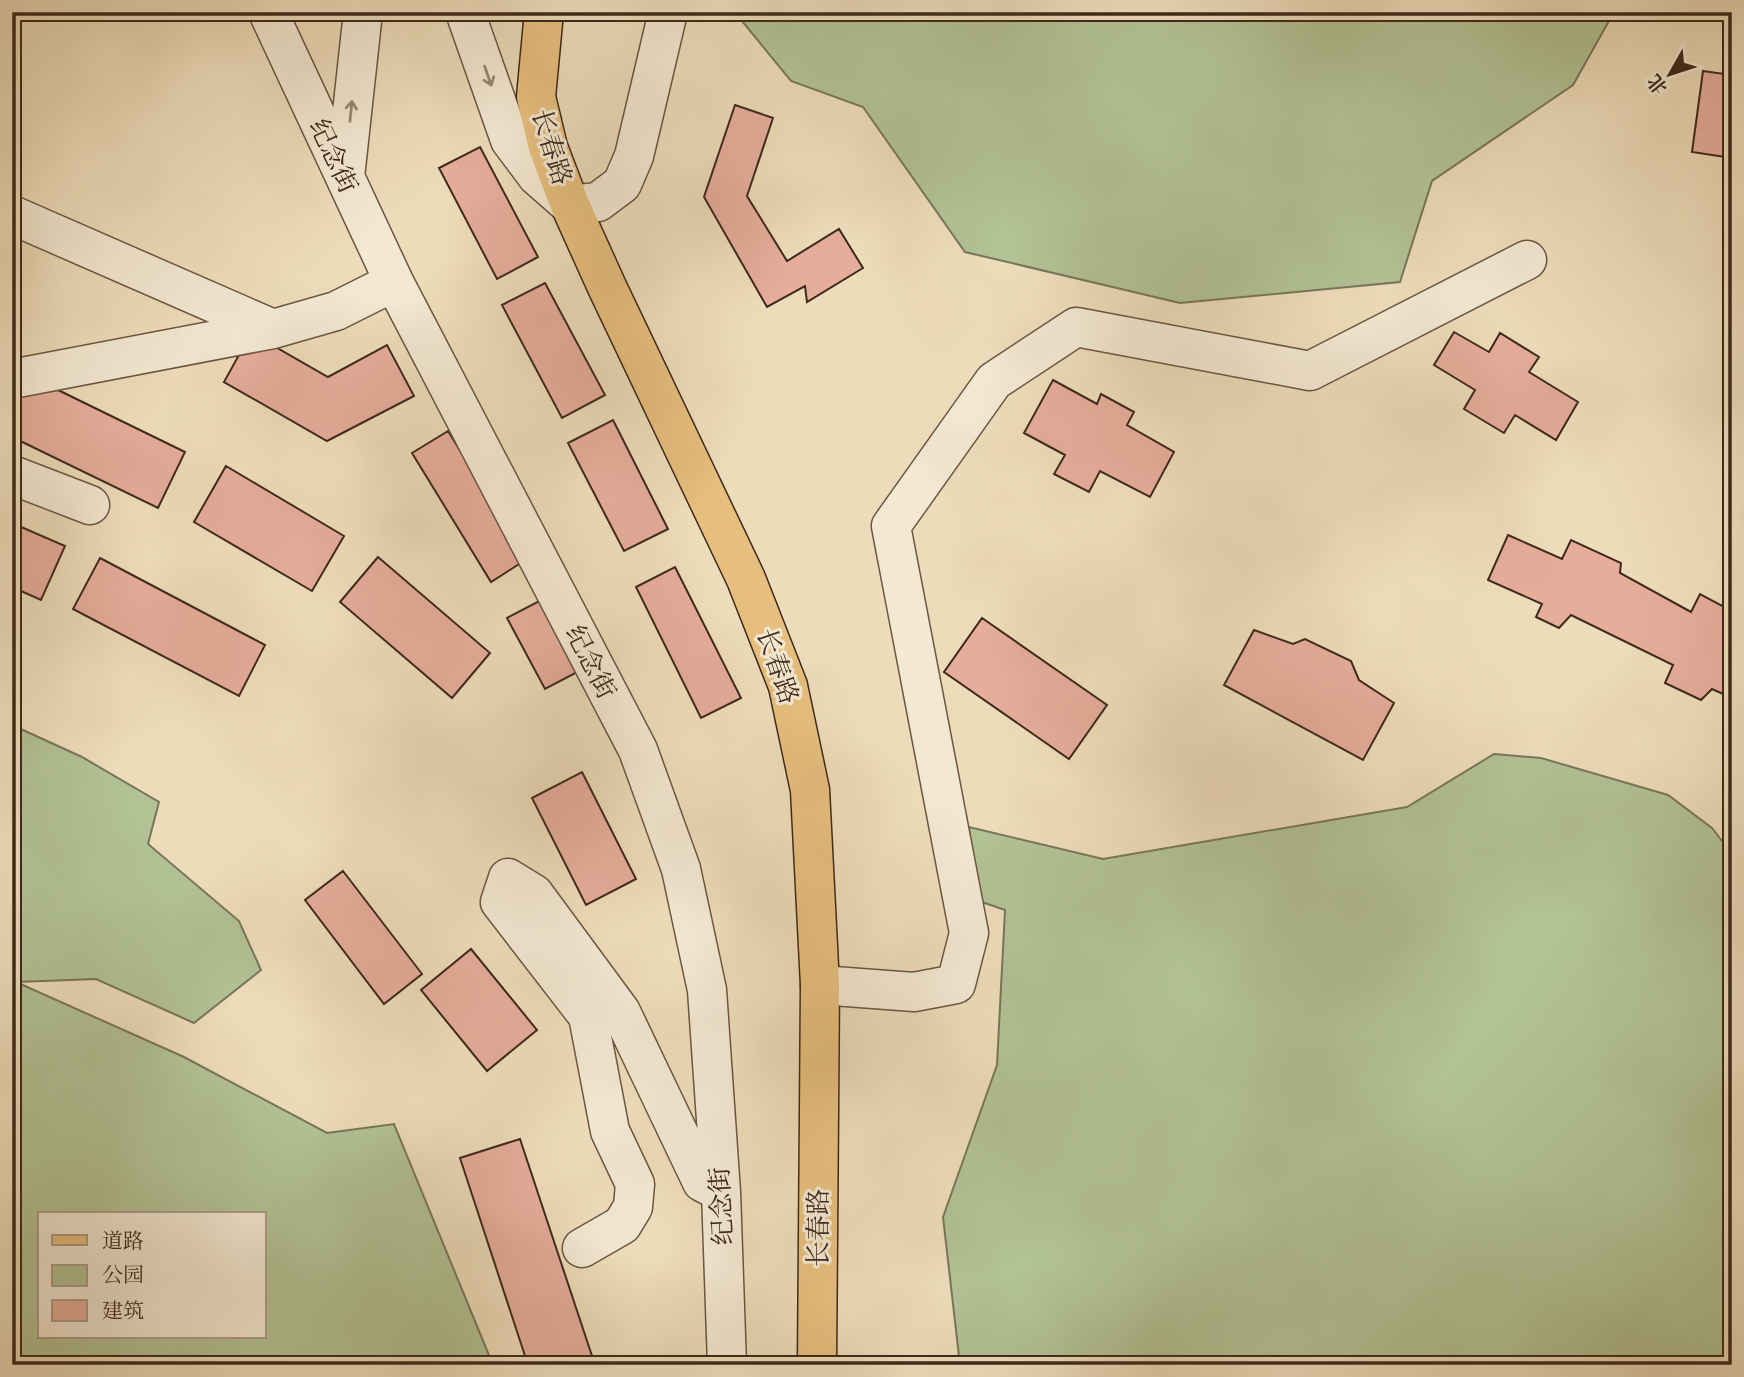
<svg xmlns="http://www.w3.org/2000/svg" width="1744" height="1377" viewBox="0 0 1744 1377" font-family="'EB Garamond','Noto Serif SC',serif">
<style>
.green{fill:#b2c295;stroke:#787658;stroke-width:2;fill-rule:evenodd}
.building{fill:#e6ad9b;stroke:#3e291b;stroke-width:2}
.lines{fill:none;stroke-linecap:round;stroke-linejoin:round}
.minor-casing{stroke:#6a5643;stroke-width:41}
.major-casing{stroke:#3e291b;stroke-width:41}
.minor{stroke:#f3e8d2;stroke-width:38}
.major{stroke:#e6be7d;stroke-width:38}
.oneway{stroke:#988876}
.labels{text-anchor:middle;stroke-width:6;stroke-linejoin:round;paint-order:stroke}
.street-label{font-size:26px;fill:#3e291b;stroke:#f3e8d2}
</style>
<rect width="100%" height="100%" fill="#eddcba"/>
<filter id="stains"><feTurbulence type="fractalNoise" baseFrequency=".00286" numOctaves="4"/><feColorMatrix values="0 0 0 0 .2 0 0 0 0 .09 0 0 0 0 .02 0 0 0 .5 -.17"/></filter>
<radialGradient id="worn" r=".72"><stop offset=".6" stop-color="#630" stop-opacity="0"/><stop offset="1" stop-color="#630" stop-opacity=".3"/></radialGradient>
<path class="green" d="M744,12H1614L1573,85L1432,181L1400,282L1180,303L965,252L863,107L791,81L742,21Z
M12,725L82,757L159,802L148,844L239,921L261,970L194,1023L96,979L16,982L184,1057L327,1133L394,1124L493,1365H12ZM40,1214H264V1337H40Z
M1494,754L1541,758L1668,795L1712,828L1732,854V1365H960L943,1217L997,1065L1005,910L976,900L969,827L1103,859L1407,807Z"/>
<path class="building" d="M1703,71L1732,75V158L1692,152Z
M735,105L773,118L747,196L787,261L839,229L863,268L807,302L805,286L767,307L704,197Z
M480,147L538,257L497,279L439,168Z
M545,283L605,395L562,418L502,305Z
M1454,332L1489,352L1500,333L1539,357L1529,372L1578,402L1556,440L1515,415L1504,433L1464,409L1475,390L1434,365Z
M251,333L328,377L387,345L414,396L327,441L224,382Z
M1053,380L1097,404L1101,394L1134,412L1127,425L1174,452L1150,497L1100,471L1089,492L1054,474L1065,455L1024,433Z
M58,390L185,452L158,508L12,437V396Z
M613,420L668,529L624,551L568,443Z
M448,431L527,559L491,582L412,453Z
M226,466L344,536L312,591L194,522Z
M12,523L65,546L41,600L12,587Z
M1508,535L1562,559L1571,540L1621,563L1620,573L1691,612L1700,594L1732,611V698L1712,689L1701,700L1665,683L1673,665L1571,615L1559,628L1536,617L1542,604L1488,580Z
M378,557L490,653L452,698L340,602Z
M100,558L265,645L239,696L73,609Z
M675,567L741,698L701,718L636,587Z
M545,598L583,669L545,689L507,618Z
M982,618L1107,705L1069,759L944,672Z
M1254,630L1293,644L1305,639L1351,661L1359,680L1394,703L1363,760L1224,685Z
M582,772L636,879L586,905L532,798Z
M343,871L422,974L384,1004L305,900Z
M471,949L537,1030L487,1071L421,990Z
M520,1139L595,1365H528L460,1158Z"/>
<g class="lines">
<g class="minor-casing">
<path id="minor" d="M268,12L394,282L638,750L681,869L707,990L721,1192L727,1365
M465,12L510,140L537,176L570,205L598,202L622,184L634,156L668,12
M345,177L363,12
M12,215L273,329L336,311L394,282
M12,379L273,329
M12,475L90,505
M820,985L914,992L956,984L969,933L891,526L994,381L1076,327L1310,371L1527,260
M582,1248L622,1225L633,1207L635,1184L610,1131L588,1016L500,902L508,878L534,894L621,1012L702,1182L721,1192"/>
</g>
<g class="major-casing">
<path id="major" d="M544,12L536,97L548,147L570,205L607,287L746,579L788,686L810,790L820,985L817,1365"/>
</g>
<use href="#minor" class="minor"/>
<use href="#major" class="major"/>
</g>
<defs><path id="oneway-shaft" d="M-6 0H5M1.5-3L5.5 0L1.5 3" fill="none" stroke-width="1.6" stroke-linecap="round" stroke-linejoin="round" transform="scale(1.75)"/></defs>
<g class="oneway">
<use href="#oneway-shaft" transform="translate(488 76) rotate(71)"/>
<use href="#oneway-shaft" transform="translate(351 111) rotate(-84)"/>
</g>
<g class="labels">
<g class="street-label">
<text transform="translate(552 147) rotate(73)" y="9">长春路</text>
<text transform="translate(334 156) rotate(65)" y="9">纪念街</text>
<text transform="translate(591 662) rotate(63)" y="9">纪念街</text>
<text transform="translate(778 666) rotate(71)" y="9">长春路</text>
<text transform="translate(721 1206) rotate(-93)" y="9">纪念街</text>
<text transform="translate(818 1228) rotate(-90)" y="9">长春路</text>
</g>
</g>
<rect width="1744" height="1377" fill="none" stroke="#eddcba" stroke-width="42"/>
<rect x="14" y="14" width="1716" height="1349" fill="none" stroke="#3e291b" stroke-width="3.5"/>
<rect x="21" y="21" width="1702" height="1335" fill="none" stroke="#3e291b" stroke-width="2"/>
<rect x="38" y="1212" width="228" height="126" fill="#f3e8d2" stroke="#ab9c89" stroke-width="2"/>
<rect x="52" y="1235" width="35" height="10" fill="#e6be7d" stroke="#ab9c89" stroke-width="2"/>
<text x="102" y="1248" font-size="21" fill="#3e291b">道路</text>
<rect x="52" y="1265" width="35" height="21" fill="#b2c295" stroke="#ab9c89" stroke-width="2"/>
<text x="102" y="1282" font-size="21" fill="#3e291b">公园</text>
<rect x="52" y="1300" width="35" height="21" fill="#e6ad9b" stroke="#ab9c89" stroke-width="2"/>
<text x="102" y="1318" font-size="21" fill="#3e291b">建筑</text>
<g transform="translate(1670 74) rotate(231)" stroke="#f3e8d2" stroke-width="5" paint-order="stroke">
<path d="M0-5L12 26L0 18L-12 26Z" fill="#3e291b"/>
<text y="-10" font-size="19" font-weight="bold" text-anchor="middle" fill="#3e291b">北</text>
</g>
<rect width="100%" height="100%" filter="url(#stains)"/>
<rect width="100%" height="100%" fill="url(#worn)"/>
</svg>
